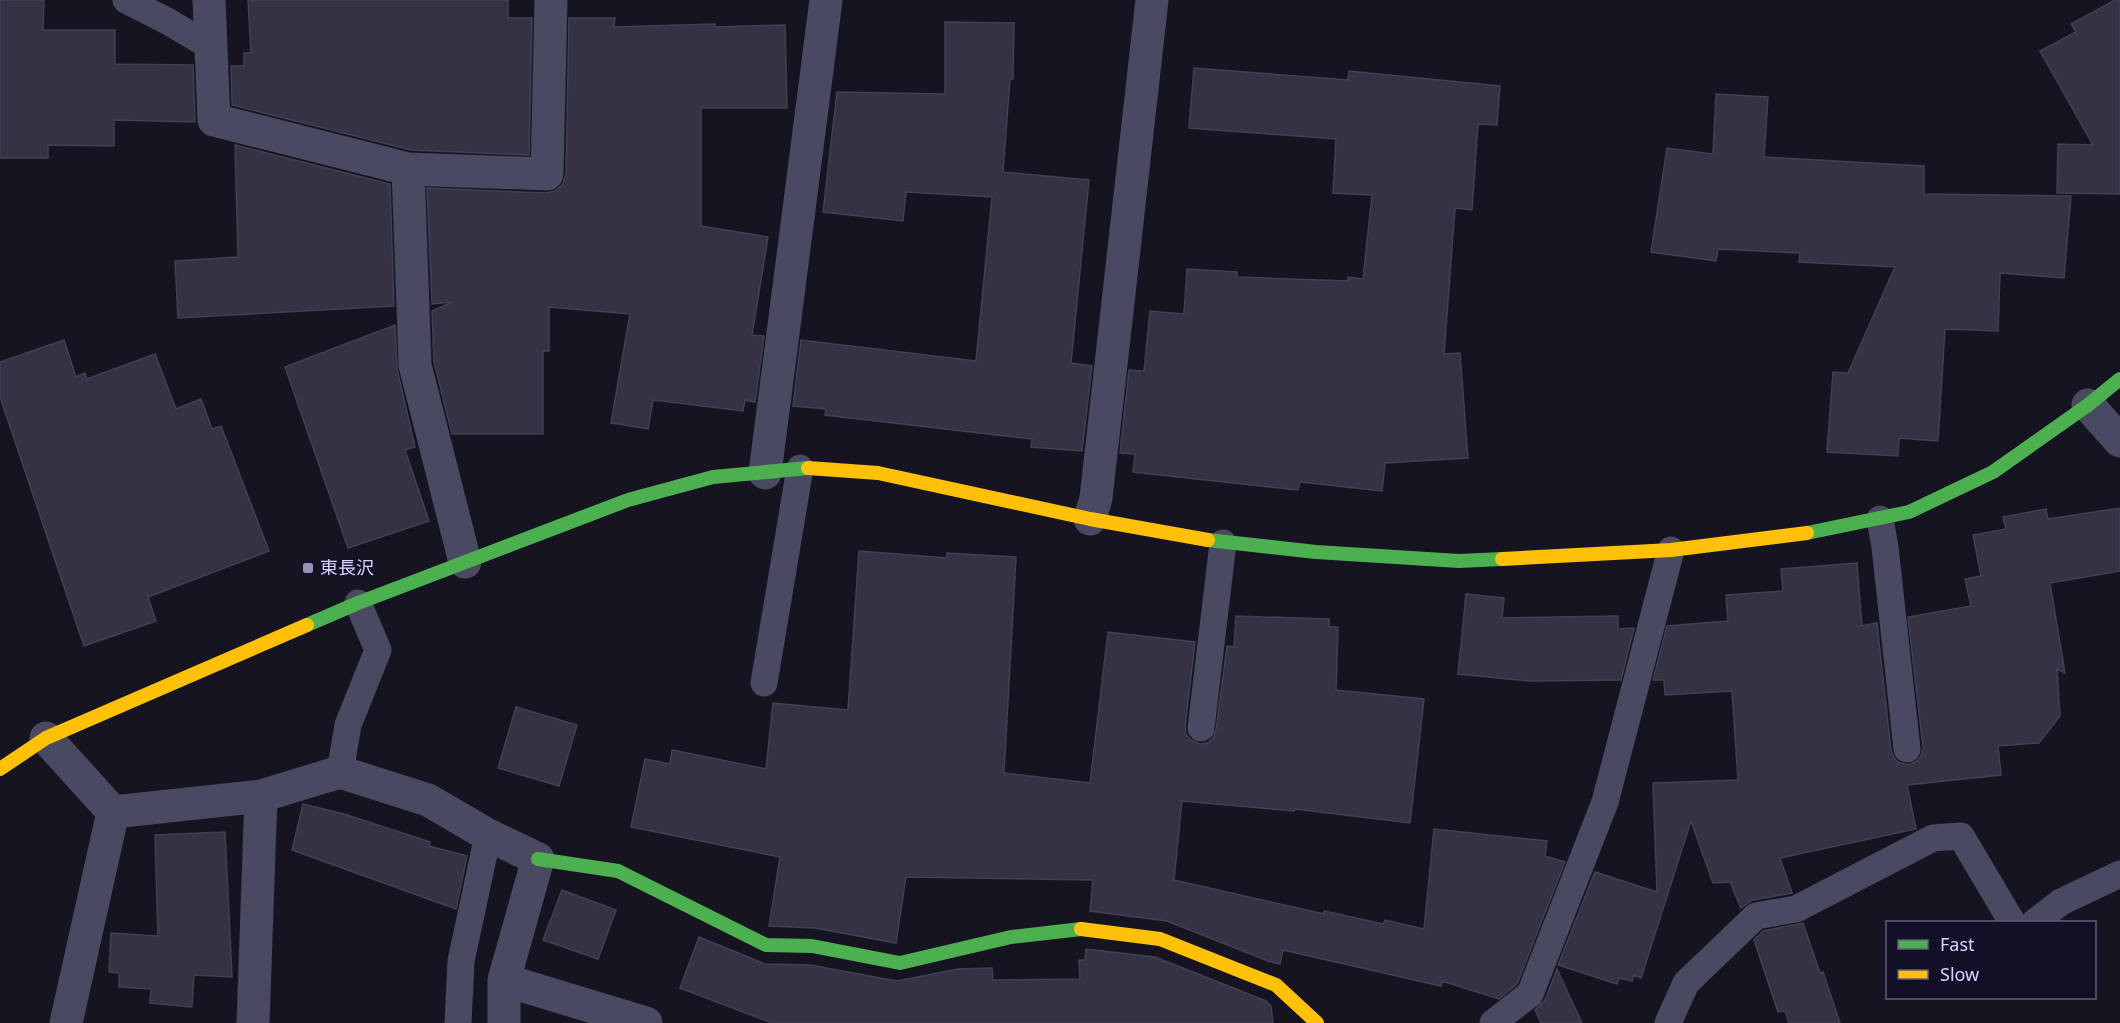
<svg xmlns="http://www.w3.org/2000/svg" width="2120" height="1023" viewBox="0 0 2120 1023" font-family="'Noto Sans','Noto Sans JP',sans-serif">
<style>
.building{fill:#343243;stroke:#433f54;stroke-width:1.5}
.lines{fill:none;stroke-linecap:round;stroke-linejoin:round}
.lane{stroke:#4a4962;stroke-width:27}
.street{stroke:#4a4962;stroke-width:33}
.fast{stroke:#4caf50;stroke-width:14}
.slow{stroke:#ffc107;stroke-width:14}
.poi-dot{fill:#9591b1;stroke:#130f26;stroke-width:2}
.labels{text-anchor:middle;stroke-width:5;stroke-linejoin:round;paint-order:stroke}
.poi-label{font-size:18px;fill:#d9d4ff;stroke:#130f26;text-anchor:start}
</style>
<rect width="100%" height="100%" fill="#161421"/>
<path class="building" d="M0,0H44L43,30H115V64L193,65L195,122L114,120V146L48,145V158H0Z
M248,0H508V18H532L529,155L411,150L232,105L231,66H244V53H251Z
M2115,0H2120V194L2057,193L2058,144L2093,145L2040,51L2076,32L2071,24Z
M569,18H615L614,27L715,24V27L785,25L787,108H701V226L768,237L752,335L764,336L755,402L745,400L743,411L653,400L648,429L611,423L630,314L549,307V351H543V434H452L434,362L432,311L453,302L432,304L427,188L546,193L555,191L563,184L566,174Z
M945,22L1014,23L1013,79H1010L1003,172L1089,180L1071,363L1092,366L1082,451L1031,447L1032,439L825,415L826,409L793,406L801,340L976,361L992,197L906,192L903,221L823,212L837,92L945,94Z
M1194,68L1348,80L1349,71L1500,86L1497,125L1478,124L1472,210L1455,208L1444,354L1460,353L1468,458L1385,463L1382,491L1300,482L1298,490L1133,472L1135,454L1120,453L1129,370L1144,371L1150,311L1184,314L1187,269L1237,272V277L1348,281V277L1363,279L1372,195L1333,193L1336,139L1189,128Z
M1716,94L1768,97L1764,157L1924,166V194L2071,196L2064,278L2000,273L1998,331L1945,329L1938,441L1899,438L1898,456L1827,452L1833,372L1848,373L1895,267L1799,262L1800,253L1718,249L1716,261L1651,252L1667,148L1713,154Z
M235,145L390,184L394,306L178,318L175,261L238,257Z
M395,325L397,369L415,447L405,450L429,521L348,548L285,367Z
M64,340L76,377L85,373L87,379L155,354L176,409L201,399L212,429L221,426L269,551L148,597L156,621L84,646L0,397V362Z
M2120,508V571L2050,583L2065,673L2057,669L2060,716L2039,743L1998,746L2001,775L1907,785L1916,829L1780,858L1792,893L1753,900L1741,908L1730,882L1713,883L1691,821L1641,978L1634,975L1632,981L1619,978L1617,984L1558,965L1595,872L1657,892L1653,783L1738,780L1732,691L1665,695L1664,680H1653L1667,626L1728,621L1726,595L1783,591L1781,569L1857,563L1862,626L1877,623L1891,751L1895,759L1900,763L1909,765L1917,761L1921,756L1923,747L1908,617L1971,606L1965,579L1981,576L1973,535L2006,529L2003,517L2046,509L2048,519Z
M859,551L947,558V553L1016,557L1004,773L1090,783L1108,632L1195,642L1185,727L1186,734L1191,740L1200,744L1207,743L1213,738L1216,730L1227,646L1234,647L1236,616L1329,619V627H1338L1336,690L1424,699L1410,823L1295,809L1294,811L1182,801L1174,880L1324,914V911L1383,924L1385,920L1424,929L1434,829L1547,841L1545,856L1565,862L1517,984L1499,999L1442,981L1441,986L1283,950L1280,964L1268,961L1167,921L1090,911L1093,880L906,877L896,943L815,928L769,926L780,857L631,827L645,759L670,764L672,750L766,769L773,703L848,710Z
M1466,594L1504,598L1502,618L1618,616V629L1634,628L1621,680L1528,681L1458,674Z
M516,707L577,725L559,786L498,768Z
M303,804L344,814L430,842L429,846L467,856L456,909L292,850Z
M225,832L232,977L194,975L192,1007L150,1003L151,989L119,987V973L109,972L111,933L158,936L155,835Z
M562,890L616,910L598,959L543,940Z
M1803,923L1820,973L1823,972L1840,1023H1789L1785,1011L1778,1012L1754,940L1763,931Z
M699,937L765,964L810,965L897,981L958,969L992,968L993,980L1080,979L1079,960H1085L1086,949L1155,957L1266,1001L1271,1006L1273,1023H772L680,988Z
M1557,969L1582,1023H1541L1535,1010L1545,1000Z"/>
<g class="lines">
<path class="lane" d="M126,0L169,22L211,47
M1880,519L1885,547L1907,749
M764,683L800,468
M1201,728L1223,543
M340,772L348,725L378,650L358,603
M2035,922L2061,902L2120,874
M458,1023L461,961L488,835
M1493,1023L1530,994L1605,802L1671,550
M1668,1023L1686,983L1756,916L1796,909L1933,838L1961,836L2012,922"/>
<path class="street" d="M209,0L214,120L408,169L415,365L465,562
M408,169L547,174L551,0
M2088,405L2120,441
M765,473L826,0
M1090,519L1096,498L1152,0
M46,738L113,812L66,1023
M113,812L261,796L340,772L428,800L488,835L538,859L504,980V1023
M504,980L646,1023
M253,1023L261,796"/>
<path class="fast" d="M1807,533L1909,512L1993,472L2088,405L2120,379
M1208,540L1316,552L1459,561L1502,559
M307,625L358,603L628,500L713,477L808,468
M538,859L618,871L766,945L812,946L900,963L1011,937L1081,929"/>
<path class="slow" d="M808,468L878,473L1090,519L1208,540
M1502,559L1671,550L1807,533
M0,769L46,738L307,625
M1081,929L1160,939L1276,985L1317,1023"/>
</g>
<rect class="poi-dot" x="302" y="562" width="12" height="12" rx="3"/>
<g class="labels">
<g class="poi-label">
<text x="320" y="574">東長沢</text>
</g>
</g>
<rect x="1886" y="921" width="210" height="78" fill="#130f26" stroke="#625e7d" stroke-width="1.5"/>
<rect x="1898" y="940" width="30" height="9" fill="#4caf50" stroke="#625e7d" stroke-width="1.5"/>
<text x="1940" y="951" font-size="18" fill="#d9d4ff">Fast</text>
<rect x="1898" y="970" width="30" height="9" fill="#ffc107" stroke="#625e7d" stroke-width="1.5"/>
<text x="1940" y="981" font-size="18" fill="#d9d4ff">Slow</text>
</svg>
